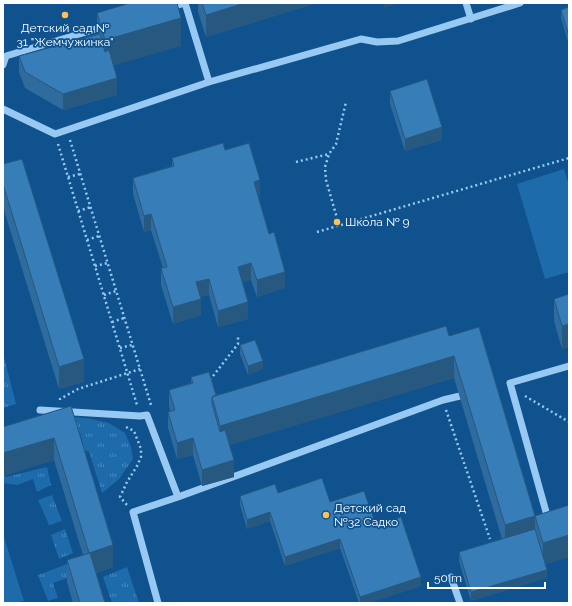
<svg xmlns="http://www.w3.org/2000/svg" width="572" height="606" viewBox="0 0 572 606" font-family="Raleway,sans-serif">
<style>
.grass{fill:url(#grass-tufts)}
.green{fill:#1d6bab}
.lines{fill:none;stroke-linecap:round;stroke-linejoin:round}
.path{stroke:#97c9f3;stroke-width:2.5;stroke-dasharray:2 3;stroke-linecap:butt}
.minor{stroke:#97c9f3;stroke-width:7}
.wall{fill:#2f6c9d}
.shaded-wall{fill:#265880}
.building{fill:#377db7;stroke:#265880}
.poi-dot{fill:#ffbf58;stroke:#0f528d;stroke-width:1.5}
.labels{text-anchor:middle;stroke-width:3.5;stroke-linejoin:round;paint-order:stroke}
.poi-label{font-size:12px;fill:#fff;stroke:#0f528d;text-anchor:start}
</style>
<defs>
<pattern id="grass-tufts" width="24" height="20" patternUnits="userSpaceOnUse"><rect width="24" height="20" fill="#1d6bab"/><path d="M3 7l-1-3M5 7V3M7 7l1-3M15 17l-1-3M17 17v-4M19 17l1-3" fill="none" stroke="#4a89bc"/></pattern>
</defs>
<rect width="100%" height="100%" fill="#0f528d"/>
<path class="grass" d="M3,357H4L16,404L3,408Z
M47,414L91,419L109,423L125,433L131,447L133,459L119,479L102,493L89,452L84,450L80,433L73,427L3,443V427L27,419Z
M47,467L51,485L37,492L33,479L17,485L3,483V475L6,477Z
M52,495L62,521L49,525L38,500Z
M65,529L73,553L59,559L51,535Z
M75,561L81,573L53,583L58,598L48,601L38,575Z
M127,567L139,603H112L103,577Z"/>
<path class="green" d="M564,169L569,185V272L545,279L517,184Z
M3,534L24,601L15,603H3Z"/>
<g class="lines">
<path class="path" d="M70,140L151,405
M58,144L137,405
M296,162L329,154
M68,177L80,174
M78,211L91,207
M339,225L326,180L325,167L329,154L336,144L346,102
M317,232L569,158
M87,240L99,236
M95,266L108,263
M104,295L116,291
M112,322L124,318
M120,348L132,345
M210,380L238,344V335
M525,396L569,422
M60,400V399L78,389L140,369
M446,410L490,539
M126,427L134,431L141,449V457L137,466L127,482L120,497L127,505"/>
<path class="minor" d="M466,3L471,19
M168,8L185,3L209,82
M3,65L6,56L106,26
M3,109L55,134L209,82L361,39L377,42L398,41L520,3
M40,410L140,416L147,415L178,497L133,512L158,603
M178,497L443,400L460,396
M549,519H548L510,383L569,366
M451,577L460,603"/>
</g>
<path class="wall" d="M198,3H317L206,37L198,12Z
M569,7V45L561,18V10Z
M97,13L181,46L114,65L117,95L63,110L25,88L19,72V56L97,34Z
M390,91L442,140L405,151L390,104Z
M225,150L260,197H258L285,288L257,297L251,280L242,282L248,319L218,327L209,295L201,297V315L173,324L161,285V268H163L151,230L144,232L133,194V178L172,166V158Z
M3,164L84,382L59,389L3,207Z
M569,294V347L562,349L554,321V299Z
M449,336L535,516V529V516L569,505V557L546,564L547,578L471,601L459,561V552L502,539L454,378L229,445L234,477L202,486L193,455L177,459L168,428V412L170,411L169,406V390L191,383V377L216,395Z
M240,345L263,369L248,375L240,354Z
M71,406L113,567L96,573L105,603H73L67,582V560L83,555L54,460L3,476V427Z
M278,493L330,502L376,525L421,586L368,603H359L340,548L285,566L270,521L247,529L240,505V496Z"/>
<path class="shaded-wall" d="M245,3H317L206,37V15Z
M384,3H400L384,8Z
M181,18V46L105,68V40Z
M117,78V95L63,110V94Z
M442,127V140L405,151V139Z
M260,180V197L254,198V182Z
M151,214V230L144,232V216Z
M251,263V280L238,284V267Z
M285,272V288L257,297V280Z
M209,279V295L196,299V282Z
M201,299V315L173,324V307Z
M248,302V319L218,327V311Z
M569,324V347L562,349V326Z
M454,356V378L220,448V426Z
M84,359V382L59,389V367Z
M263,361V369L248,375V366Z
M54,438V460L3,476V453Z
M193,438V455L177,459V443Z
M234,460V477L202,486V470Z
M270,512V521L247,529V520Z
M535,516V538L505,547V525Z
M569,535V557L543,565V543Z
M340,539V548L285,566V557Z
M113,545V567L89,575V553Z
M547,570V578L471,601V592Z
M421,577V586L368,603H360V597Z"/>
<path class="building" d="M130,3H177L181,18L105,40L97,13Z
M202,3H245L206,15Z
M569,7V36L561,10Z
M100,34L105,52L109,50L117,78L63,94L25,72L19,56Z
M427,79L442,127L405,139L390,91Z
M223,143L225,150L249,143L260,180L254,182L269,234L274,232L285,272L257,280L251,263L238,267L248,302L218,311L209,279L196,282L201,299L173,307L161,268L167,267L151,214L144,216L133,178L174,166L172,158Z
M22,159L84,359L59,367L3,184V164Z
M569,294V324L562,326L554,299Z
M446,326L449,336L479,327L535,516L505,525L454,356L220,426L212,397Z
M255,340L263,361L248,366L240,345Z
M209,372L216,395L212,397V403L220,432L225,430L234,460L202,470L193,438L177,443L168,412L175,410L169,390L193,383L191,377Z
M71,406L113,545L89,553L54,438L3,453V427Z
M322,478L330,502L364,491L376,525L401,517L421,577L360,597L340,539L285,557L270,512L247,520L240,496L275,484L278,493Z
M569,505V535L543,543L535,516Z
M535,529L547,570L471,592L459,552Z
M90,553L105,603H80L67,560Z"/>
<g class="poi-dot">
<circle cx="65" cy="15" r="4"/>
<circle cx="337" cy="222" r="4"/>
<circle cx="326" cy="515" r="4"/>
</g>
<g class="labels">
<g class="poi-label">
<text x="65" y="32" text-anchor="middle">Детский сад №<tspan x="65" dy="14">31 "Жемчужинка"</tspan></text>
<text x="345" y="226">Школа № 9</text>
<text x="334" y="512">Детский сад<tspan x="334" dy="14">№32 Садко</tspan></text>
</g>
</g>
<rect width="572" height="606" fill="none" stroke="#ffffff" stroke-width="8"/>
<path d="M428 582v6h117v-6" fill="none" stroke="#ffffff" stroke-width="2"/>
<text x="434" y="582" font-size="12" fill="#ffffff" stroke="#0f528d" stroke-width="3" paint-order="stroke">50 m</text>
</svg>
